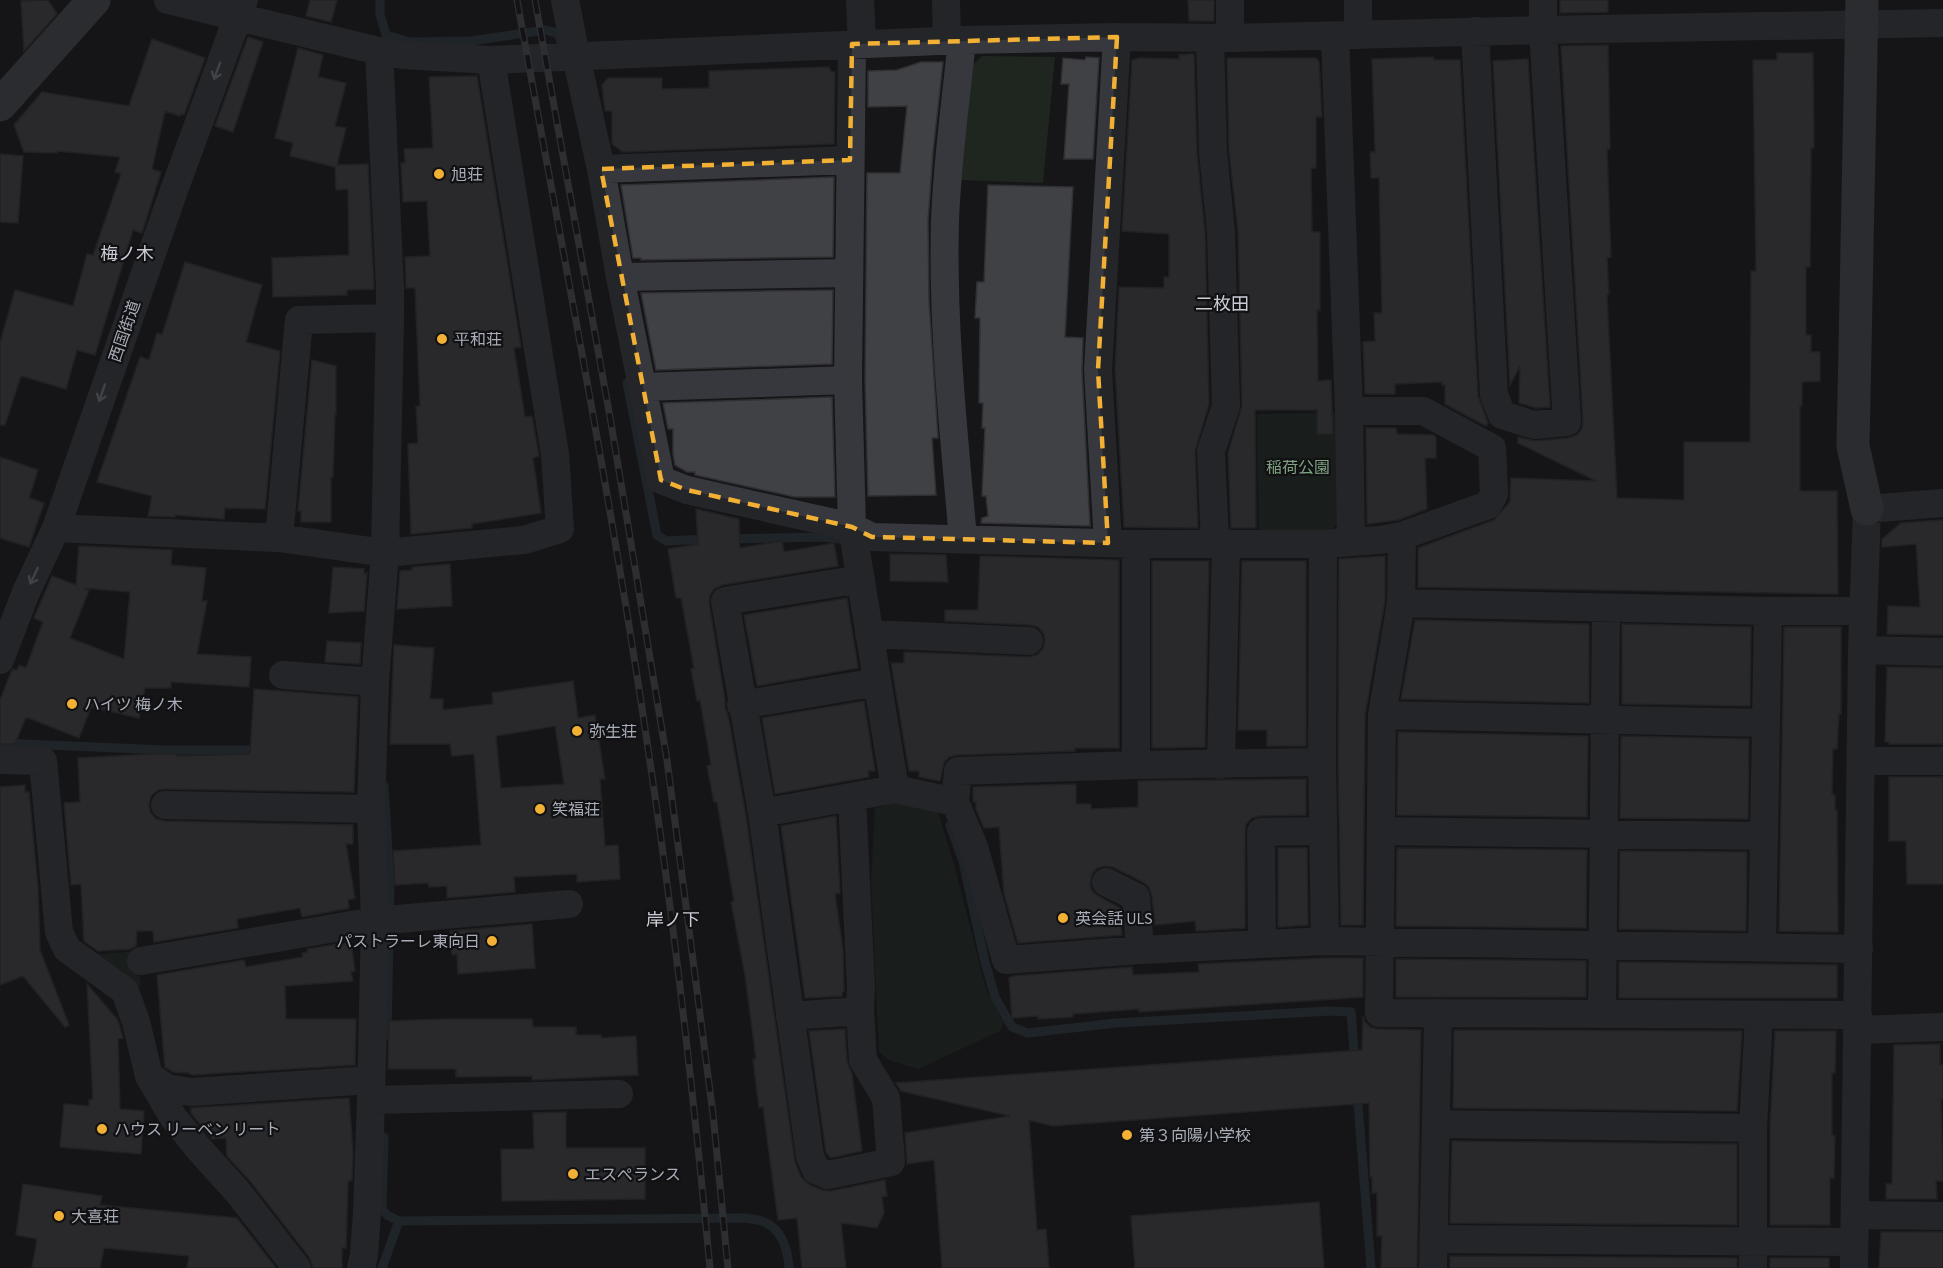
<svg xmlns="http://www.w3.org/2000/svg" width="1943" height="1268" viewBox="0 0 1943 1268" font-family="'Source Sans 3','Noto Sans JP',sans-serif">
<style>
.green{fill:#1e261f}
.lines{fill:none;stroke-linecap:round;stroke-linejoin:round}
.stream{stroke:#2c353c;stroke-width:9}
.building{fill:#404145;stroke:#303034;stroke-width:1.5;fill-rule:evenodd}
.street{stroke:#37383d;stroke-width:28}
.secondary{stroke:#45474d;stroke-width:33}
.rail-casing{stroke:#4a4c52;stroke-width:7}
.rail{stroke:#111113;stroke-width:4.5;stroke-dasharray:14;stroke-linecap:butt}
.oneway{stroke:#757881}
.marked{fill:none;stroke:#f2b134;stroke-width:4.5;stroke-dasharray:12 8;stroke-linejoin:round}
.poi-dot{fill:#f2b134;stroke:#111113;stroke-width:2}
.labels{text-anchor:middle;stroke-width:4.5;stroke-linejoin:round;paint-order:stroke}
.poi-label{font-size:16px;fill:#a8adb8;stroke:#111113;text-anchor:start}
.street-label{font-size:16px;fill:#a8adb8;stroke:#111113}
.park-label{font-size:16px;fill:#7fa381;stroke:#111113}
.neighbourhood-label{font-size:18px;fill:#c9ccd4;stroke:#111113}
</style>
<rect width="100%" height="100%" fill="#161618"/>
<path class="green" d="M982,56L1055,57L1043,183L960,180L972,66Z
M1337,413L1340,520L1332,530H1259L1257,414Z
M917,796L933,803L939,815L954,864L986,989L1004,1023L1000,1031L918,1069L888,1060L879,1051L871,883L875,808Z
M137,951L141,987L91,955Z"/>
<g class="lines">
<path class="stream" d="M380,0V14L386,35L410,42L471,41L545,30L558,33L561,42
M627,383L657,535L666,541L708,539
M728,539L823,537L840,539
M0,743L164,750H261
M384,786L390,885L387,1036
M950,825L963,861L985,962L995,997L1012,1027L1028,1033L1116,1023L1330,1011L1351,1012L1355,1063
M1357,1091L1371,1268
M384,1137L382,1208L387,1215L399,1221L744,1218C750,1219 758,1219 764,1222C782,1229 788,1250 789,1268
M382,1268L399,1221"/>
</g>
<path class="building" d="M48,0L57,14L24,51L21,1Z
M310,0H337L331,22L306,16Z
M1188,0H1214V21H1189Z
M1560,0H1608V12L1560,13Z
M248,37L263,42L233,132L215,126Z
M152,39L205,58L184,115L181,114L180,116L165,111L152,169L161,172L142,233L133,230L95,355L77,350L66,389L21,376L5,425H0V343L15,290L73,306L87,254L93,255L121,174L115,172L120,157L57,151V153L24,152L14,125L42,92L129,106Z
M1608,45L1610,149H1607L1611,257L1607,258L1609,294L1607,295L1617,498L1684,500V442H1750L1751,271H1756L1753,60H1777V53H1813L1814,148H1811V163L1810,267H1806V335H1811V352H1820V381L1802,382V406H1800V491H1837L1838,594L1418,587V548L1494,520L1510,502L1511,478L1596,481L1518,443V437L1535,441L1568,438L1577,435L1582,429L1583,421L1561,46Z
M298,48L323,55L318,77L346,83L335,126L346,128L337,165L368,164L374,289L347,290V295L273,297L272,258L349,255L348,189L336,190L335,167L290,156L293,143L275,138Z
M1189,54H1194L1197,153L1205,233L1209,404L1195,451L1198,528L1124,527L1115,370L1119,287L1164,288V277H1169V234L1122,231L1132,60L1140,58L1179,59V55Z
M1086,57L1099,58L1093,159H1064L1069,84H1061L1063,58L1085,60Z
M1433,57L1434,60H1460L1478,396L1488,423L1486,426L1445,404V385H1442V382L1395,384V394H1365L1363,342L1375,341L1374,313H1382L1379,178H1371L1370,152H1375L1372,59Z
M1227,58H1316L1319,62L1322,117H1316V168H1311L1312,232H1320V310H1317L1318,381L1331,380L1333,434H1317V410H1255L1256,528H1231L1228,453L1242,406L1238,232L1229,151Z
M1528,59L1550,407L1536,408L1519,403L1520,366L1510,385L1493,61Z
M921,62H943L933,152L928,221L929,301L938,438H932L936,495L868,496L865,380L867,173H900L907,106L868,107V71L897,70Z
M829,67L831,72H835L834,144L623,152L612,144V111H605L602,85L608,78H662V89L709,88V71Z
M477,76L521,347L514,348L525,417L532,416L539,456L533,458L541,513L472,524V528L411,534L408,444L418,443L416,406H420L415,288H406L405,257L430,256L427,201L403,202L401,163H405L404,149L433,148L429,77Z
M0,154L23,156L18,223L0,222Z
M834,177L833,257L641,260V258H633L621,185Z
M988,185L1073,187L1065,337L1083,338L1082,371L1090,526L981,523L982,518L988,516L986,496H982L985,428H982L983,403H979L980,318H975L977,282H984Z
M185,262L262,285L246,342L280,351L265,509L225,508L224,519L175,515V517L148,516L152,496L97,482L140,357L149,360L157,333L162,335Z
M833,290L832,364L656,370L641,293Z
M312,360L336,366V414H335L333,477H331V522H301V511H298Z
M832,397L835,497H795L695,475V472H687L675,465L673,454V429H668L663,403Z
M1366,428H1396L1397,434L1433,435L1436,437V458H1425L1427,509L1398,520L1367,524Z
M0,457L38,470L29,498L44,503L29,547L0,538Z
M696,509L739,519L740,548L782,541L784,552L834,543L838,566L722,585L714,589L710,595L709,603L725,700V708L728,715L746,816L795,1162L801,1177L810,1185L822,1190L831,1191L885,1180L887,1196L882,1197L884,1213L877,1228L841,1223L846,1268H802L797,1218L778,1220L763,1107L759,1108L756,1084L753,1059H756L745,975L731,902L734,901L717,802H714L707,766L711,765L700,700L697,701L691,669L694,668L681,598H676L668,549L698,544Z
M1943,520V635L1887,634L1888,606L1920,607L1916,544L1882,547V539L1901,523Z
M79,546L172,550L171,565L206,568L202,601H207L197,654L251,657L249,687L171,682V688H145L139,718L91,707L79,738L26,717L15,744H0V700L11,672L13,669L17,670L19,665L26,668L43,622L34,618L52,576L76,585ZM84,588L130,592L124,659L70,638L89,590Z
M890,554L946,555L948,582L890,581Z
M980,556L1119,560V748H1075V751L957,755L949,757L944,762L940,781L919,777V771H909L891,663H904V652L1028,657L1037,655L1043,649L1045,641L1044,634L1038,627L1030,625L945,621V610H978Z
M1385,556V601L1365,715L1363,925H1341L1338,762L1339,559Z
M1152,561H1209L1205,747L1152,748Z
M1242,561H1306V746H1267V730H1238Z
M450,564L452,606L397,609L400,571L412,570V567Z
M333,567L364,569V574L367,573L364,611L329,613Z
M847,598L858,668L757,686L744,615Z
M1415,620L1589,624V703L1401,699Z
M1622,624L1751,627L1750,706L1622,704Z
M1784,627H1841V714H1839L1837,749H1833L1832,795H1835V810H1837L1838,932L1779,931Z
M327,641L361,643L360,664L325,662Z
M394,645L434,648L430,699H443V710L493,704L492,693L573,681L578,718L595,715L605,779H600L605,846L618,845L620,879L577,882V874L514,877L515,892L447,898V886L429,887L428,883L395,885L393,851L481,845L474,754L452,756L450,744H390ZM555,726L564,784L501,788L496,736Z
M1887,667L1943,668V744H1889V742H1885Z
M254,689L358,697L354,792L165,789L158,790L151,796L149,804L150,812L156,819L165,821L353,825V844H346L355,898L348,900L349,908L345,909L302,917L300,908L237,919L238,928L154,942L153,931H137L136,946L130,949L98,951L84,941L81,884L71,885L64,803L80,802L78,758L153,754H177V756L250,754Z
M864,701L875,771H868L869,777L775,794L762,718Z
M1398,732L1588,736L1587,817L1397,815Z
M1621,736L1749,739L1748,819L1620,818Z
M1889,777H1943V884H1907L1906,841H1889Z
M1306,779V815L1260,816L1252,818L1246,824L1245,832V928L1196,931L1195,921L1155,925L1152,896L1149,887L1143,882L1113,867L1104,866L1097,868L1092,874L1090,884L1092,891L1098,896L1120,908L1122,935L1018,943L1004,894L999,827L984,828L976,809V802H973V787L1076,784V804H1091V809L1138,807V781Z
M25,785V792H29L38,887L40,950L69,1025L65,1027L23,976L0,985V787Z
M836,816L840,893L835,894L843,950L844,991L842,992V996L805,998L781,826Z
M1278,848H1307L1308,925L1278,927Z
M1397,848L1587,850L1586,928L1396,926Z
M1620,851L1747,852L1746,931L1619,929Z
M532,924L535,968L458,974L457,954L452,955L450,931Z
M351,942L355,971L351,972L353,981L285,986L286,1019H356L355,1065L192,1075L189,1073L173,1072L165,1067L157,975L244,960L246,967L303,957L302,953L308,952L307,949Z
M1325,958H1363V997L1139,1012V1009L1073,1014V1017L1038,1019V1016L1012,1018L1009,978L1014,976L1132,967L1133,975L1199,972L1198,964Z
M1396,959L1586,961V997H1396Z
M1619,962L1837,965V998H1619Z
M87,984L117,1019L120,1027L123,1038L118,1039L120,1109L144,1111L141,1154L60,1147L64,1104L89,1106V1100L93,1099Z
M1363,1016L1365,1022L1370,1027L1378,1029L1421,1030L1417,1268H1381L1382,1236H1377V1193H1372V1177H1370L1369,1103L1052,1126L1029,1120L1037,1230L1046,1229L1049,1268H942L934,1160L907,1164L905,1133L1010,1116L901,1091L896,1083L1362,1050Z
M446,1019H532L533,1027H576V1035H601V1038L636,1036L638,1075L532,1080V1076L456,1077V1069H388L389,1021Z
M845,1029L847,1061L852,1074L862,1151L830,1158L826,1152L809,1031Z
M1454,1030L1742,1031L1737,1111L1453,1108Z
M1775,1031H1836L1835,1073H1832V1136H1835L1834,1178H1830V1225H1770V1128Z
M1940,1044V1065H1943V1099H1941L1943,1181H1936L1937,1199H1886V1184H1892L1894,1045Z
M349,1098L353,1153L352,1181H348L346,1248H342V1268H313L310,1258L250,1181L227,1156L226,1138L212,1139L191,1113V1108Z
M566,1112V1148H645V1199L502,1201L501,1149H534L533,1113Z
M1452,1141L1737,1144V1225L1450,1223Z
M23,1184L102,1196L100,1205L237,1218L276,1268H187L189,1256L104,1248L100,1268H32L37,1239L16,1235Z
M1319,1202L1324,1268H1135L1131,1216Z
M1881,1232H1943V1268H1879Z
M1450,1256L1737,1258V1268H1450Z
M1770,1258H1829V1268H1770Z"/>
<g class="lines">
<path class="street" d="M168,0L379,51L403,55L491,60L962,40L1117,37L1230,38L1543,30L1943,23
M565,0L576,56L601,169L620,277L661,480L687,490L852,527L872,537L1136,544H1323
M860,0L862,44
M946,0L947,41
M1230,0V38
M1358,0V35
M1475,31L1494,395L1502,415L1534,425L1567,422L1543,30V0
M1335,36L1349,411L1351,542
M1210,38L1213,152L1221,232L1226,406L1211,451L1215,543
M962,40C956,100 947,161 945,221C942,327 954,434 963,539
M852,44L848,380L852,527L895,789L955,802
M601,169L850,160
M620,277L849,273
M643,387L848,380
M56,528L279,538L385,553L524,540L560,529L555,454L491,60
M1402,536L1401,603L1768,611H1863
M279,538L299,320L390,318
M1108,543L1098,370L1117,37
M1401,603L1382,715L1379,1013L1858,1015
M869,634L1029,641
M1862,650L1943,652
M0,660L26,592L56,528L173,193L244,0
M283,675L375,682
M741,705L877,682
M1382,715L1765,723
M0,760L43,761L59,932L67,949L125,991L136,1022L149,1076L173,1117L199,1149L237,1191L297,1268
M1861,761H1943
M1322,762L1136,765L958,771L955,802L974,847L1006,960L1140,950L1325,941L1859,949
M1136,765V544
M1221,765L1226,543
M852,798L861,988L860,1011L863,1060L886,1098L891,1162L828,1175L816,1170L810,1156L762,813L725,601L861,579
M165,805L371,809
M762,813L895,789
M1381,831L1763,836
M1106,882L1136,897L1140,950
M1325,941L1322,762L1323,544L1380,540L1402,536L1488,505L1494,494L1492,448L1423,411H1349
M1262,944L1261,832L1323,831
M1762,947L1768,611
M141,961L375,921L569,904
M1602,1014L1606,608
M790,1016L860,1011
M1858,1030L1943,1027
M149,1076L167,1088L191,1092L371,1080
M371,1100L619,1094
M1436,1124L1753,1128
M1855,1215L1943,1216
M1434,1239L1854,1242
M361,1268L364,1255L367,1212L371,1100L375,921L371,809L375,682L385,553L390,318V288L379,51
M1433,1268L1438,1013
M1753,1268V1128L1759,1016
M1854,1268L1862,650L1867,509L1943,503"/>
<path class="secondary" d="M1862,0L1853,446L1867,509
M0,105L94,0"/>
<g class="rail-casing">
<path id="rail" d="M517,0C563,254 613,507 650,762C675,930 694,1099 710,1268
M535,0L610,417L667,760L713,1114L728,1268"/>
</g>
<use href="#rail" class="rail"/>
</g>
<defs><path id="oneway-shaft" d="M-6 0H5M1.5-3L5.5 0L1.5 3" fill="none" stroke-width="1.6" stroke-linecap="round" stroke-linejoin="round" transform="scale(1.5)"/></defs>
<g class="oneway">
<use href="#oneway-shaft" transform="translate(217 71) rotate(110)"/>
<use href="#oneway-shaft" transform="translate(102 393) rotate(109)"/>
<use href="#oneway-shaft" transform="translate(34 576) rotate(115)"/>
</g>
<path d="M0 0H1943V1268H0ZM1117,37L1098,370L1108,543L872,537L852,527L687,490L661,480L601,169L850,160L852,44Z" fill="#161618" fill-opacity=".55" fill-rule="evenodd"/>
<path class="marked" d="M1117,37L1098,370L1108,543L872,537L852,527L687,490L661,480L601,169L850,160L852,44Z"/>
<g class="poi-dot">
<circle cx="439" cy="174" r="6"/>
<circle cx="442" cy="339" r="6"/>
<circle cx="72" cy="704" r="6"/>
<circle cx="577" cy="731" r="6"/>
<circle cx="540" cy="809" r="6"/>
<circle cx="1063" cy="918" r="6"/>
<circle cx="492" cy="941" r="6"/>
<circle cx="102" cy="1129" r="6"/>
<circle cx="1127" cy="1135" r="6"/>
<circle cx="573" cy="1174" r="6"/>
<circle cx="59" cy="1216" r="6"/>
</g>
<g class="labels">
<g class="poi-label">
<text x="451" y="180">旭荘</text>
<text x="454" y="345">平和荘</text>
<text x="84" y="710">ハイツ 梅ノ木</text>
<text x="589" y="737">弥生荘</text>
<text x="552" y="815">笑福荘</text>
<text x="1075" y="924">英会話 ULS</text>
<text x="480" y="947" text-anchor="end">パストラーレ東向日</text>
<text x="114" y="1135">ハウス リーベン リート</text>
<text x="1139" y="1141">第３向陽小学校</text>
<text x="585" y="1180">エスぺランス</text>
<text x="71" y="1222">大喜荘</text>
</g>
<g class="street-label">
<text transform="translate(124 331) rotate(-71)" y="6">西国街道</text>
</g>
<g class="park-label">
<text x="1298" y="473">稲荷公園</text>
</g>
<g class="neighbourhood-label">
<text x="127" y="260">梅ノ木</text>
<text x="1222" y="310">二枚田</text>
<text x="673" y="926">岸ノ下</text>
</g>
</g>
</svg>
